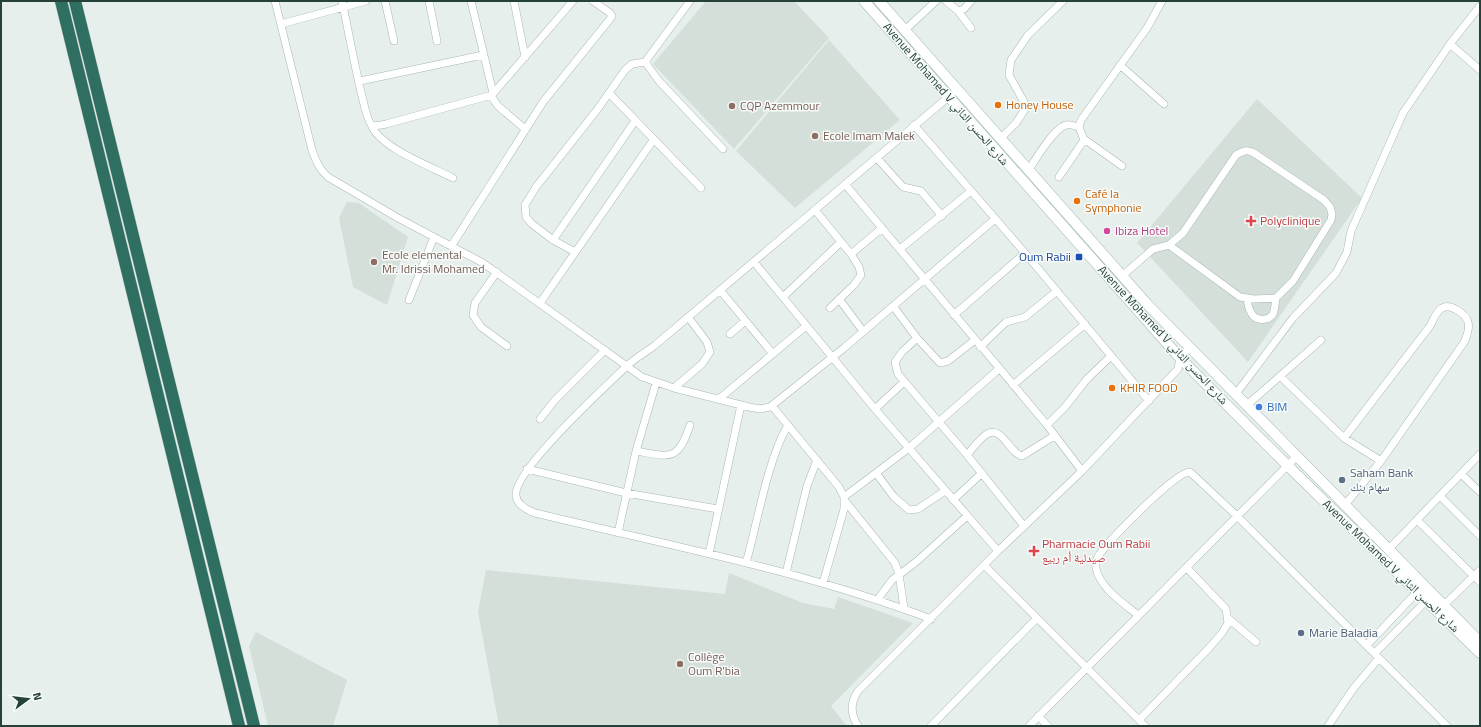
<svg xmlns="http://www.w3.org/2000/svg" width="1481" height="727" viewBox="0 0 1481 727" font-family="'Titillium Web','Noto Naskh Arabic',sans-serif">
<style>
.built{fill:#d4dfda}
.lines{fill:none;stroke-linecap:round;stroke-linejoin:round}
.street-casing{stroke:#a8b8b2;stroke-width:8}
.secondary-casing{stroke:#a4bbb3;stroke-width:11}
.highway-casing{stroke:#c2cac8;stroke-width:13}
.street{stroke:#fff;stroke-width:7}
.secondary{stroke:#fff;stroke-width:10}
.highway{stroke:#2f6f62;stroke-width:12}
.food-dot{fill:#e8710a;stroke:#f7fbf9;stroke-width:1.5}
.education-dot{fill:#8d6e63;stroke:#f7fbf9;stroke-width:1.5}
.health-dot{fill:#e0444e;stroke:#f7fbf9;stroke-width:1.5}
.hotel-dot{fill:#d1479c;stroke:#f7fbf9;stroke-width:1.5}
.transit-dot{fill:#1a4fb4;stroke:#f7fbf9;stroke-width:1.5}
.shop-dot{fill:#3f7fe0;stroke:#f7fbf9;stroke-width:1.5}
.service-dot{fill:#5c6f8a;stroke:#f7fbf9;stroke-width:1.5}
.labels{text-anchor:middle;stroke-width:3;stroke-linejoin:round;paint-order:stroke}
.street-label{font-size:12px;fill:#24423a;stroke:#f7fbf9}
.food-label{font-size:12px;fill:#c56008;stroke:#f7fbf9;text-anchor:start}
.education-label{font-size:12px;fill:#785e54;stroke:#f7fbf9;text-anchor:start}
.health-label{font-size:12px;fill:#be3a42;stroke:#f7fbf9;text-anchor:start}
.hotel-label{font-size:12px;fill:#b23c85;stroke:#f7fbf9;text-anchor:start}
.transit-label{font-size:12px;fill:#164399;stroke:#f7fbf9;text-anchor:end}
.shop-label{font-size:12px;fill:#366cbe;stroke:#f7fbf9;text-anchor:start}
.service-label{font-size:12px;fill:#4e5e75;stroke:#f7fbf9;text-anchor:start}
</style>
<rect width="100%" height="100%" fill="#e6efeb"/>
<path class="built" d="M706,1H794L829,38L734,149L653,64Z
M829,40L900,120L795,208L736,151Z
M1257,99L1362,198L1248,362L1137,243Z
M347,202L359,203L408,237L387,305L353,287L339,218Z
M486,570L725,594L729,573L803,603L834,609L838,597L913,623L831,706L847,726H499L478,612Z
M256,632L347,680L333,726H268L249,646Z"/>
<g class="lines">
<g class="street-casing">
<path id="street" d="M275,1L312,150C316,161 319,169 328,177L398,218L483,263L642,377L674,388L749,407L760,409L770,407L844,348L995,219
M342,1C346,18 364,118 371,124C375,127 381,125 386,124L492,95
M385,1L394,41
M429,1L437,41
M471,1L493,93
M514,1L525,57
M946,1L958,11L964,9L971,1
M958,11L971,28
M281,24L366,1
M905,30L936,1
M1450,44L1480,70
M645,62L659,81L723,149
M1120,65L1164,104
M360,81L483,55
M609,93L701,188
M371,124C378,147 432,167 453,178
M914,125L1025,253L1149,401
M525,129L498,106L491,96L573,1
M1000,139L1016,123L1025,109L1024,102L1009,75L1011,60L1028,35L1063,1
M1084,139L1122,166
M877,158L903,187L921,191L942,216
M1028,171C1035,160 1054,128 1066,125C1070,124 1075,126 1079,127
M1059,177L1084,140L1079,127L1081,120L1147,28L1162,1
M845,184L1047,425L1082,471
M815,210L851,254
M553,240L635,121
M452,245L543,102L610,19L612,16L610,13L593,1
M900,249L971,191
M575,252L553,240L532,224L526,217L525,205L536,187L597,110L625,70L632,64L645,62L690,1
M754,262L875,409L998,551
M497,272L475,303L473,315L481,327L507,346
M1122,276L1153,249L1169,245L1240,297L1254,299L1276,298L1293,281L1331,220L1332,214L1330,207L1324,200L1254,153C1246,149 1243,151 1236,155L1183,233L1169,245
M720,290L773,354
M783,297L841,242
M1247,298C1248,308 1252,322 1265,319C1269,319 1271,317 1273,314C1275,310 1275,303 1276,298
M839,299L863,331
M409,300L434,237
M540,303L654,139
M893,306L917,338L940,363L948,361L975,340
M830,308L854,285L861,275L859,267L851,254L882,228
M954,315L1025,253
M730,334L745,321
M917,338L902,352L895,362L898,374L967,455L1024,526
M980,347L1006,322L1025,317L1057,291
M1280,376L1344,438
M1013,385L1085,324
M674,388L702,364L710,352L707,342L688,317
M1235,395L1293,318L1336,273L1347,252L1351,231L1403,113L1450,44L1480,6
M719,399L806,326
M772,406L839,487L844,497V509L823,583
M1246,406L1321,340
M875,409L904,382
M540,419L555,400L605,350
M1047,425L1065,407L1087,379L1111,356
M636,451C670,457 678,462 690,425
M967,455C973,448 980,438 987,434C1002,425 1009,453 1022,456L1054,436
M527,469L626,493L718,509
M876,473L894,497L909,510L918,509L945,491
M1461,474L1480,492
M1440,496L1480,536
M844,497L909,448L999,369
M953,500L982,473
M845,501L895,563L899,574L904,608
M1344,506L1381,461L1465,341C1467,335 1470,328 1468,322C1466,314 1450,303 1442,308C1436,311 1433,321 1430,326L1344,438L1381,461
M1417,520L1480,582
M618,533L636,451L656,383
M1388,550L1480,454
M709,554L741,405
M746,563C758,521 767,461 788,425
M984,565L1145,726
M786,573L807,486L817,460
M878,599L892,580L916,562L967,516
M1443,606L1480,570
M1138,615C1124,604 1099,587 1096,568C1095,562 1098,555 1102,551C1112,538 1177,470 1190,472L1237,516L1447,726
M931,619C803,571 668,545 535,513C527,510 517,505 516,496C512,472 607,385 627,366C635,358 645,353 654,346L952,94
M1229,619L1256,642
M1367,645L1420,589
M1375,653L1429,598
M1038,716L1048,726
M1139,720L1209,648L1222,633L1228,623L1226,609L1187,568
M858,726C850,714 850,703 858,691L998,551L1082,471L1178,369L1180,358L1189,348
M931,726L1037,618
M1029,726L1296,457
M1328,726L1353,689L1379,658"/>
</g>
<g class="secondary-casing">
<path id="secondary" d="M864,1L1180,358L1287,465L1480,653
M879,1L1148,305L1480,642"/>
</g>
<g class="highway-casing">
<path id="highway" d="M61,1L239,726
M75,1L254,726"/>
</g>
<use href="#street" class="street"/>
<use href="#secondary" class="secondary"/>
<use href="#highway" class="highway"/>
</g>
<g class="food-dot">
<circle cx="998" cy="105" r="4"/>
<circle cx="1077" cy="201" r="4"/>
<circle cx="1112" cy="388" r="4"/>
</g>
<g class="education-dot">
<circle cx="732" cy="106" r="4"/>
<circle cx="815" cy="136" r="4"/>
<circle cx="374" cy="262" r="4"/>
<circle cx="680" cy="664" r="4"/>
</g>
<g class="health-dot">
<path d="M1249 215h4v4h4v4h-4v4h-4v-4h-4v-4h4z"/>
<path d="M1032 545h4v4h4v4h-4v4h-4v-4h-4v-4h4z"/>
</g>
<circle class="hotel-dot" cx="1107" cy="231" r="4"/>
<rect class="transit-dot" x="1075" y="253" width="8" height="8" rx="2"/>
<circle class="shop-dot" cx="1259" cy="407" r="4"/>
<g class="service-dot">
<circle cx="1342" cy="480" r="4"/>
<circle cx="1301" cy="633" r="4"/>
</g>
<g class="labels">
<g class="street-label">
<text transform="translate(946 94) rotate(49)" y="4">Avenue Mohamed V شارع الحسن الثاني</text>
<text transform="translate(1163 335) rotate(47)" y="4">Avenue Mohamed V شارع الحسن الثاني</text>
<text transform="translate(1391 566) rotate(44)" y="4">Avenue Mohamed V شارع الحسن الثاني</text>
</g>
<g class="food-label">
<text x="1006" y="109">Honey House</text>
<text x="1085" y="198">Café la<tspan x="1085" dy="14">Symphonie</tspan></text>
<text x="1120" y="392">KHIR FOOD</text>
</g>
<g class="education-label">
<text x="740" y="110">CQP Azemmour</text>
<text x="823" y="140">Ecole Imam Malek</text>
<text x="382" y="259">Ecole elemental<tspan x="382" dy="14">Mr. Idrissi Mohamed</tspan></text>
<text x="688" y="661">Collège<tspan x="688" dy="14">Oum R'bia</tspan></text>
</g>
<g class="health-label">
<text x="1260" y="225">Polyclinique</text>
<text x="1042" y="548">Pharmacie Oum Rabii<tspan x="1042" dy="14">صيدلية أم ربيع</tspan></text>
</g>
<g class="hotel-label">
<text x="1115" y="235">Ibiza Hotel</text>
</g>
<g class="transit-label">
<text x="1071" y="261">Oum Rabii</text>
</g>
<g class="shop-label">
<text x="1267" y="411">BIM</text>
</g>
<g class="service-label">
<text x="1350" y="477">Saham Bank<tspan x="1350" dy="14">سهام بنك</tspan></text>
<text x="1309" y="637">Marie Baladia</text>
</g>
</g>
<rect width="1481" height="727" fill="none" stroke="#24423a" stroke-width="4"/>
<g transform="translate(28 699) rotate(75)" stroke="#f7fbf9" stroke-width="3" paint-order="stroke">
<path d="M0-3L7 15L0 10L-7 15Z" fill="#24423a"/>
<text y="-6" font-size="11" font-weight="bold" text-anchor="middle" fill="#24423a">N</text>
</g>
</svg>
